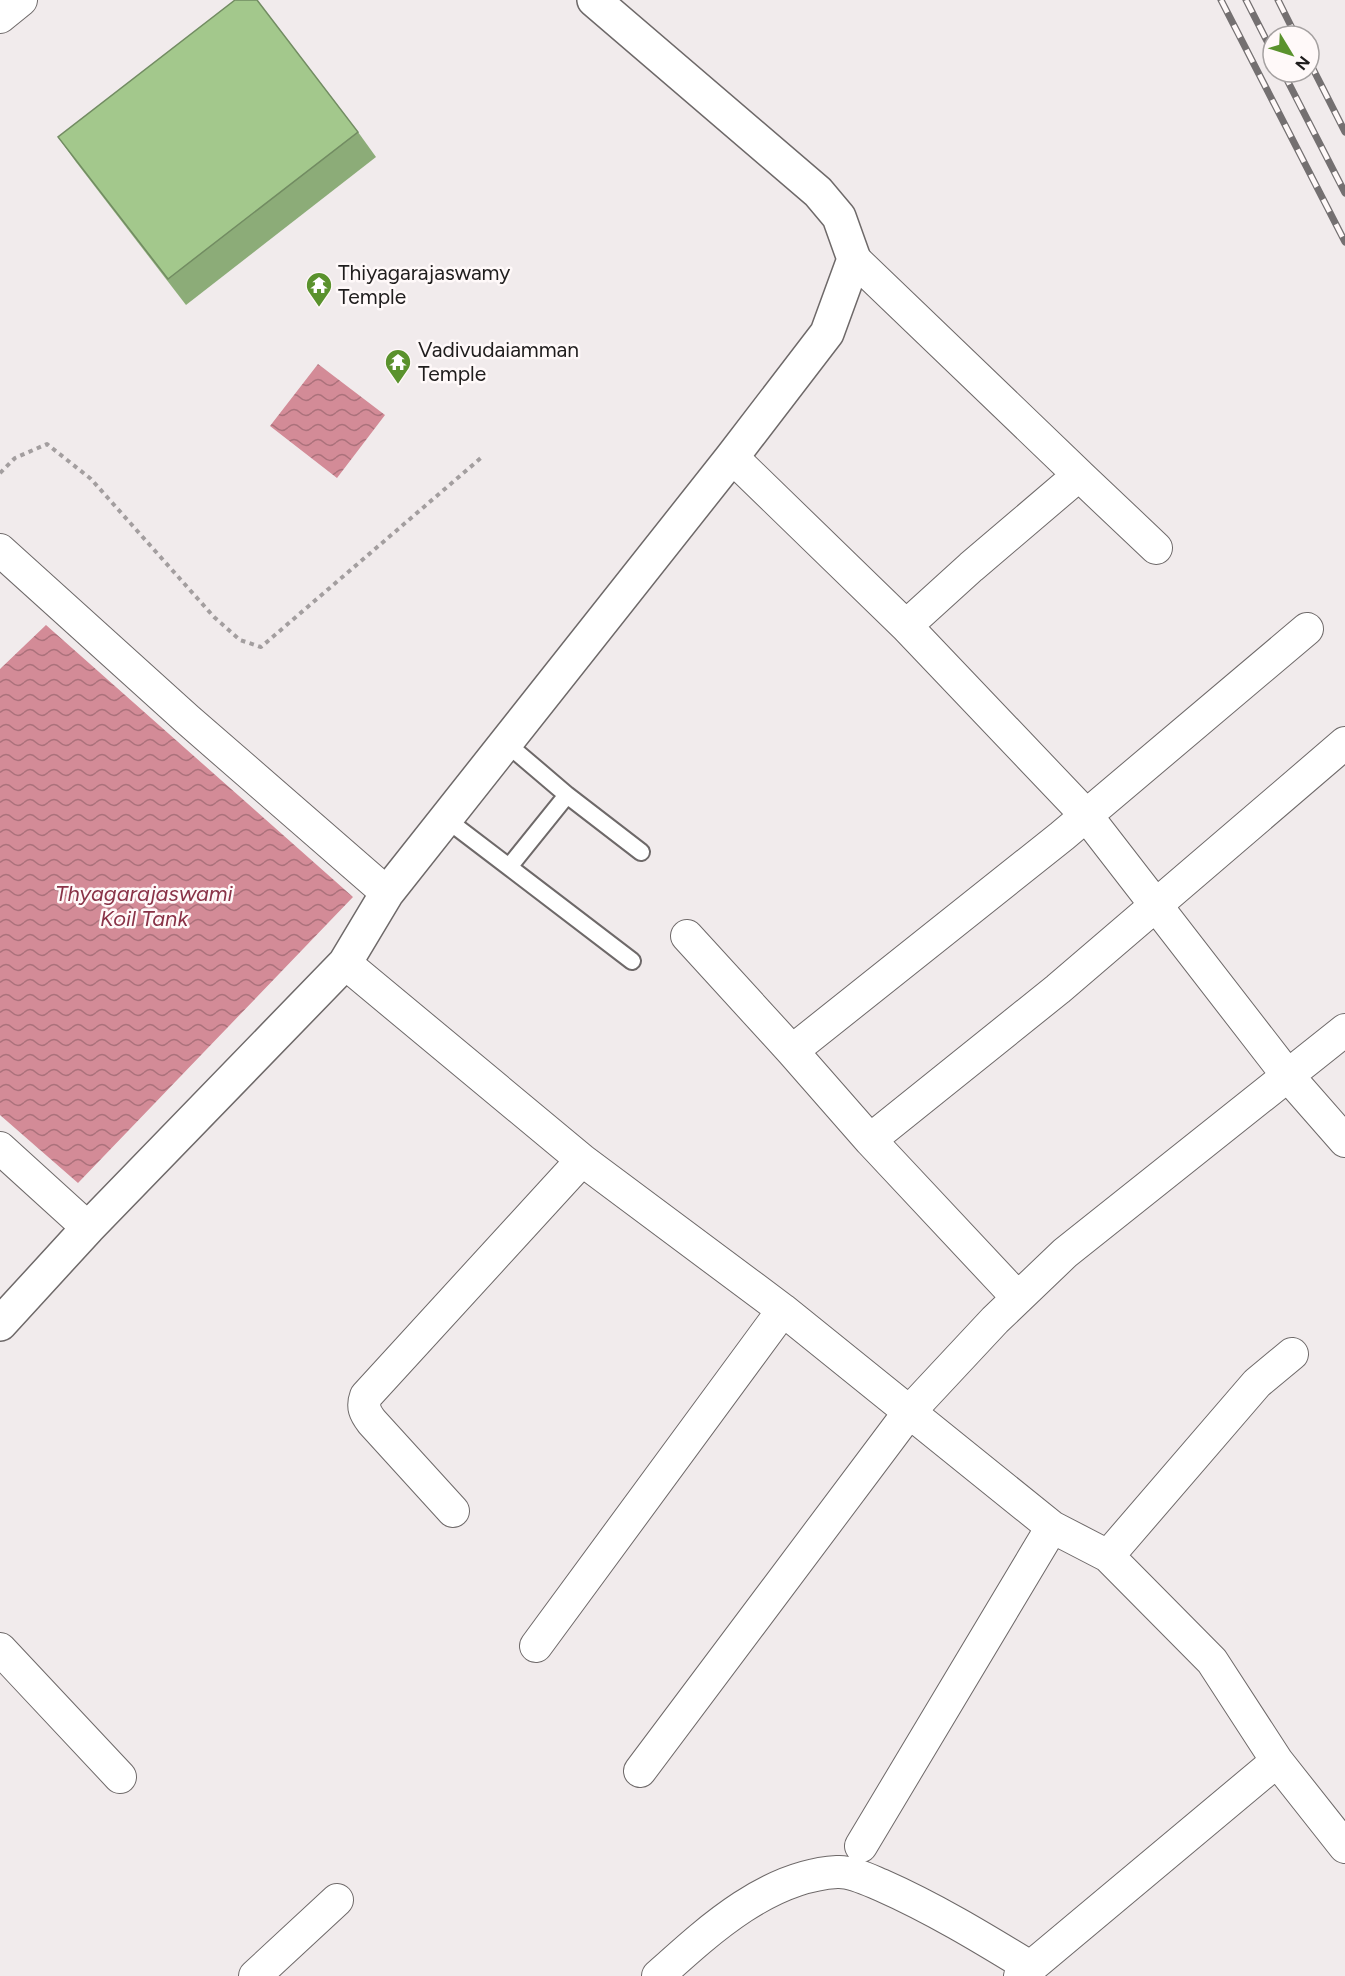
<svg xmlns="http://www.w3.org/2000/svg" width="1345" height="1976" viewBox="0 0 1345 1976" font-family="Figtree,sans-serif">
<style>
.water{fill:url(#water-waves)}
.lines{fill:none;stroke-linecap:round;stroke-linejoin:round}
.service-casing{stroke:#6e6969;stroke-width:20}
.minor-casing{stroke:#6e6969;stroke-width:34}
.tertiary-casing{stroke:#6e6969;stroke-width:36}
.path{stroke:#a39e9f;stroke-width:4;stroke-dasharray:4.5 4.5;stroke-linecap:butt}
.service{stroke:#fff;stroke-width:16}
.minor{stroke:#fff;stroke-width:32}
.tertiary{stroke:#fff;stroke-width:33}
.rail-casing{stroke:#747071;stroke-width:7}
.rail{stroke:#fff9f9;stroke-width:4.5;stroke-dasharray:14;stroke-linecap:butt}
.wall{fill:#8cac78}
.building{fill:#a3c88c;stroke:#728c62;stroke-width:1.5}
.labels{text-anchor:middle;stroke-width:5;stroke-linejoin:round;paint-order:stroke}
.poi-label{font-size:21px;fill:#1f1d1d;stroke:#fff9f9;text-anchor:start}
.water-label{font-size:22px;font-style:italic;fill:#893247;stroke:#fff9f9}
</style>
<defs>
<pattern id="water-waves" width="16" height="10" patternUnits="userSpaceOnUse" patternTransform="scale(1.5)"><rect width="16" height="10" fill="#d38b97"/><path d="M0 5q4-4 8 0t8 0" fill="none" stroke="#ab717b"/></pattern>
</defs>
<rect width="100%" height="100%" fill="#f1ebec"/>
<path class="water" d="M318,364L385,415L337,478L270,426Z
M46,625L353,897L78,1183L0,1115V669Z"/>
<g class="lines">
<g class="service-casing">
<path id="service" d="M567,795L641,852
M446,819L509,867L567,795L506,743
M509,867L632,961"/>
</g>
<g class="minor-casing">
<path id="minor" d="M0,17L21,0
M854,259L1079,475L971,567L906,626
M732,457L906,626L1086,815L1288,1076L1345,1141
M1079,475L1156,548
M0,550L187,719L387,893
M687,936L792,1051
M345,963L582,1160L783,1310L1052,1527L1108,1556L1212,1661L1277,1761L1345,1847
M870,1140L1058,989L1345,743
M0,1148L88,1228
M1018,1298L870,1140L792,1051L1062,836L1307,629
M453,1511L372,1422C365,1413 362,1407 366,1396L582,1160
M1108,1556L1257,1383L1292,1354
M536,1646L783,1310
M0,1649L120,1777
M640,1771L910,1411L995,1320L1065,1253L1345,1030
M861,1846L1052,1527
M255,1976L337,1900
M658,1976C708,1931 767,1876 837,1872C851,1871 869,1880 881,1885C933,1908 981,1937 1030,1967
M1020,1976L1277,1761"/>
</g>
<g class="tertiary-casing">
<path id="tertiary" d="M0,1324L88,1228L345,963L387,893L732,457L827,333L854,259L839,217L818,192L594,0"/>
</g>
<path class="path" d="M0,473L15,458L47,444L91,479L214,617L240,640L261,647L482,457"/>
<use href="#service" class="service"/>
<use href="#minor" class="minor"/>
<use href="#tertiary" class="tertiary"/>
<g class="rail-casing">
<path id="rail" d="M1221,0L1345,242
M1246,0L1273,53
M1278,0L1296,36
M1309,61L1345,132
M1283,72L1345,193"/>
</g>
<use href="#rail" class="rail"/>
</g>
<path class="wall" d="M358,132L376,157L186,305L76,162L58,137Z"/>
<path class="building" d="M235,0H257L358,132L168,279L58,137Z"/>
<defs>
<g id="temple-pin" transform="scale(1.35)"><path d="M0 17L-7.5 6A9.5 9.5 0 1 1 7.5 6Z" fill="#5a922d" stroke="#fff9f9"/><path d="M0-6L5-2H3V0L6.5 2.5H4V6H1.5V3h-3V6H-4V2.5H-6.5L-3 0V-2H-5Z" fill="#fff"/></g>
</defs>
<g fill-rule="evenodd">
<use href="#temple-pin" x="319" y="285"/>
<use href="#temple-pin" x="398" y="362"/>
</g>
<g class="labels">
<g class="poi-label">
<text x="338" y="280">Thiyagarajaswamy<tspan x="338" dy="24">Temple</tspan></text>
<text x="418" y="357">Vadivudaiamman<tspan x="418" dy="24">Temple</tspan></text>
</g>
<g class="water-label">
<text x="144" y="901">Thyagarajaswami<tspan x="144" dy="25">Koil Tank</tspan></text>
</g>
</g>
<g transform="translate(1291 54) rotate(128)"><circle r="28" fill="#fff9f9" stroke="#a5a1a1" stroke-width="1.5"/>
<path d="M0-4.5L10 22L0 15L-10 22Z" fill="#5a922d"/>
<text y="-9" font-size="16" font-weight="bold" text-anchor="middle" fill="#1f1d1d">N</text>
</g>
</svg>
